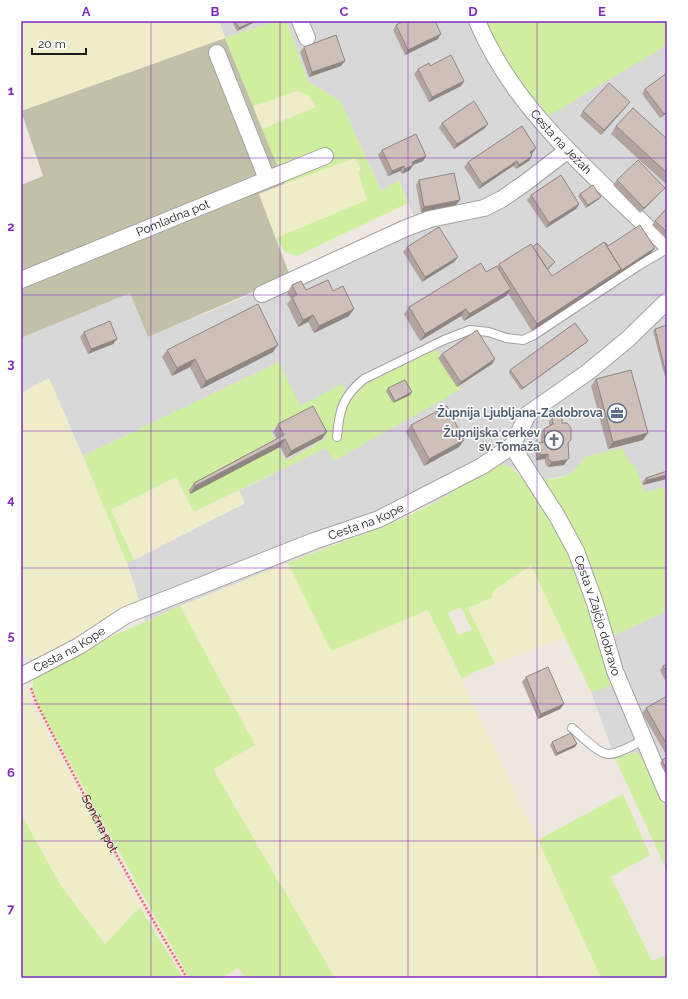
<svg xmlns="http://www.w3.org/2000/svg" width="688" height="999" viewBox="0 0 688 999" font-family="Raleway,sans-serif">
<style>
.residential{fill:#d9d8d8}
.construction{fill:#c3c0aa}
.farmland{fill:#efedc8}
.grass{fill:#d0ee9f;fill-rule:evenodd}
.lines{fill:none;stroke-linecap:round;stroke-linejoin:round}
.service-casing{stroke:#a2a2a2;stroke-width:10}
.minor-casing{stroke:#a2a2a2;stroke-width:18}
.path{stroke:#ff5f63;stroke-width:2.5;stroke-dasharray:2 2;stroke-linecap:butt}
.service{stroke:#fff;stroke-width:8}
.minor{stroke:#fff;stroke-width:16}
.wall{fill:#b1a49e}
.shaded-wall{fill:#908681}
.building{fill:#cebfb8;stroke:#908681}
.grid{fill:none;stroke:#7b2cbf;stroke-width:1;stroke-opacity:0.55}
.labels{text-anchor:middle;stroke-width:3;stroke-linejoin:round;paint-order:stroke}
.street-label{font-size:12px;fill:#1b1b1b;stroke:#fff}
.service-label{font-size:12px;font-weight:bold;fill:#4e5e75;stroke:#fff;text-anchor:end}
.worship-label{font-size:12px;font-weight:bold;fill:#5b616d;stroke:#fff;text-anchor:end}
.neatline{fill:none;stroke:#7b2cbf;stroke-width:1.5}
.grid-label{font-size:13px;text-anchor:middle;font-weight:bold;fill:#7b2cbf}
</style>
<rect width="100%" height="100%" fill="#eee7df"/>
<path class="residential" d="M219,21H276L225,38Z
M281,21H667V487L644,492L635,466L585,457L577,469L565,476L546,479L535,477L500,463L486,470L438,501L145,621L127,563L244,504L239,491L287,467L266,425L279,362L83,456L49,378L21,393V338L130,293L148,337L247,296L415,219L399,181L381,191L341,102L308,81L288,25Z
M667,611V812L657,787L635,752L615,758L591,692L615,684L610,637Z"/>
<path class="construction" d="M225,38L285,184L259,194L290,276L148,337L130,293L21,338V185L43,176L21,111Z"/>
<path class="farmland" d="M21,21H219L225,38L21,111Z
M297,91L309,96L316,107L262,129L253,106Z
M356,157L361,170L358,172L367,200L276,238L259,194Z
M49,378L127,563L142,609L38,660L21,655V393Z
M176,477L195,512L239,491L245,503L134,560L111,511Z
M288,563L300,588L373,633L428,610L542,849L601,978H335L213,769L255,745L180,606Z
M531,565L565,637L495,664L468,608L491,598L494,590Z
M21,684L24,686L37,715L140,907L105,944L61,886L21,814Z"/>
<path class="grass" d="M276,21H281L288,25L308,81L341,102L381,191L399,180L408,203L297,256L285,252L276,238L367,200L358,172L361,169L355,158L285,184L262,129L316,107L309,96L297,91L253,106L225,38Z
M481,21H667V45L545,118L538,112Z
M436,349L461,389L334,461L326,448L194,512L176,477L111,510L134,560L127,563L83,456L279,362L300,406L342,384L349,397L354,396C361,380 418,358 436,349ZM311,410L327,438L286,461L271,431Z
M622,448L629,462L635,466L644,492L667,487V611L610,637L535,478C559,481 571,478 585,457Z
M500,463L512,468L526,483L562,541L575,570L615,684L591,692L531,565L494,590L491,598L468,608L495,664L474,672L462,679L428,610L331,651L288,563C336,543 392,526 438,501C459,489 478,473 500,463ZM461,607L472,630L458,635L448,613Z
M180,606L255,745L213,769L335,978H246L238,968L222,978H189L43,714L33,690V681L37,675L104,640Z
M636,752L642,756L667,812V871L615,758Z
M623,794L650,855L611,877L652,961L667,955V978H601L538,840Z
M21,814L61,886L105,944L140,907L183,978H21Z"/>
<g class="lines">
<g class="service-casing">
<path id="service" d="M337,437C339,410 343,396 364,379L444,340L470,330L489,332L506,338L523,340L534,335L638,266L667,249
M572,728C579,734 599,754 608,754C619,754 633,745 643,740"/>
</g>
<g class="minor-casing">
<g id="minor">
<path d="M300,21L307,38"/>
<path id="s2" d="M477,21C516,114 597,177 667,246"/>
<path d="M217,53L267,179"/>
<path id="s3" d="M21,280L325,156"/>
<path d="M262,294L406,228L430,219L484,208L502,199L525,183L568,150"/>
<path id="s4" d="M512,446L557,516L576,551L595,603L615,671L667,794"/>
<path id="s5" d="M21,676L79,646L126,615L314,541L379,519L482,466L512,446L528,414L588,372L628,339L667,301"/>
</g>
</g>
<path class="path" id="s1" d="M31,688L36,702C84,796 133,888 187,978"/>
<use href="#service" class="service"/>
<use href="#minor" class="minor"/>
</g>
<path class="wall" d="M232,21H256L255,22L237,31Z
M396,25L438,39L405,55L393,30Z
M304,47L341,66L309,77L300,52Z
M430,66L464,81L461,86L429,102L414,74L418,69Z
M645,89L667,113L660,118L642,94Z
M626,107L601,135L580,116L583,111Z
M442,123L485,128L454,149L439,128Z
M616,126L667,139V185L611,134Z
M382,150L426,156L423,161L413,165L410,170L402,174L400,171L388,176L378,155Z
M533,153L531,154L532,156L529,161L516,169L513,166L479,189L464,167L468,162Z
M419,180L456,205L421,212L416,185Z
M617,180L661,192L640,213L613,185Z
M580,194L599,199L586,208L578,196Z
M531,195L579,204L576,209L546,228L527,200Z
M667,208V240L652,225L655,221Z
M608,246L655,248L651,253L532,331L508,293L506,296L464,321L461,316L420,341L404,314L409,307L497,267L499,264L533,247L555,262L548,270L552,276Z
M407,247L458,257L454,262L422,282L403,252Z
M292,285L306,290L333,291L349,316L314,333L308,322L298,327L287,304L291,299L287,293Z
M655,329L667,376L665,377L653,331Z
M84,332L117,339L113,344L88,354L80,337Z
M588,341L586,343L521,390L509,373L510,370Z
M167,350L273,352L201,389L190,367L172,376L162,357Z
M442,354L495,359L492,364L457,387L438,358Z
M667,377V386L665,380Z
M596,379L643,440L608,449L591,386Z
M388,388L410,395L393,403L386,391Z
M552,417L562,423L571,440L568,443L569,458L564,465L548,467L545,464V459L536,460L535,448L539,443L541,442V434L544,429L549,426V422Z
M278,424L322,439L286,458L280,447L190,494L189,490L194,483L277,439L273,432Z
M411,425L464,440L459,447L424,466L406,432Z
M667,471L643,485L642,482L646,478Z
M667,664V684L660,670L663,666Z
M526,677L564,704L560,709L538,719L522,682Z
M667,696V756L642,713L646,708Z
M552,742L575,747L555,756L550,745Z
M667,757V777L660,763L662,760Z"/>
<path class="shaded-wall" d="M254,21H256L255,22L237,31L239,28Z
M441,34L438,39L405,55L408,50Z
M345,61L341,66L309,77L312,72Z
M464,81L461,86L429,102L432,97Z
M630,102L626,107L601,135L604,130Z
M667,111V113L660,118Z
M488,124L485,128L454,149L457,144Z
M536,148L533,153L526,157L530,152Z
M426,156L423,161L413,165L410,170L402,174L405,169L412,162Z
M532,156L529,161L516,169L519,165Z
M517,161L513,166L479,189L482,184Z
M404,166L400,171L388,176L392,171Z
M665,188L640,213L644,208Z
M601,197L599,199L586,208L588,205Z
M460,200L456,205L421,212L424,207Z
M579,204L576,209L546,228L549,223Z
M655,248L651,253L532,331L537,324L621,269Z
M458,257L454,262L422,282L425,277Z
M511,289L506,296L464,321L469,314Z
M354,309L349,316L314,333L319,326Z
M466,309L461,316L420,341L425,334Z
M313,315L308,322L298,327L303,320Z
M117,339L113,344L88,354L91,349Z
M588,341L586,343L521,390L523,388Z
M278,345L273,352L201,389L206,381Z
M195,359L190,367L172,376L177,368Z
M495,359L492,364L457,387L461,382Z
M412,392L410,395L393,403L395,401Z
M327,432L322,439L286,458L291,451Z
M648,433L643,440L608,449L613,442Z
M285,439L280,447L190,494L195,486Z
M464,440L459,447L424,466L429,459Z
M548,454L545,459L536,460L540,455Z
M567,460L564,465L548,467L552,462Z
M667,475V479L643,485L647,480Z
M564,704L560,709L538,719L541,714Z
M577,744L575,747L555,756L557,753Z"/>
<path class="building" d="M235,21H254L239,28Z
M404,21H435L441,34L408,50L396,25Z
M336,35L345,61L312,72L304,47Z
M451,55L464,81L432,97L418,69L429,63L430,66Z
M667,73V111L664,114L645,89Z
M609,83L630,102L604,130L583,111Z
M474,101L488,124L457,144L442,123Z
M633,108L667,139V173L616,126Z
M522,126L536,148L530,152L532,156L519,165L517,161L482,184L468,162Z
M416,134L426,156L412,162L413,165L405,169L404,166L392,171L382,150Z
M638,160L665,188L644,208L617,180Z
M454,173L460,200L424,207L419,180Z
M561,175L579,204L549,223L531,195Z
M593,185L601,197L588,205L580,194Z
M667,208V232L655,221Z
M640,225L655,248L620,271L621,269L605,243H606L608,246Z
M439,227L458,257L425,277L407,247Z
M604,242L621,269L537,324L499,264L531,244L552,276Z
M537,243L555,262L547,269L533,247Z
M481,263L486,272L497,266L511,289L469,314L466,309L425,334L409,307Z
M328,280L333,291L343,286L354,309L319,326L313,315L303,320L292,297L297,295L292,285L301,281L306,290Z
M258,304L278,345L206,381L195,359L177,368L167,350Z
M110,321L117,339L91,349L84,332Z
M575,323L588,341L523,388L510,370Z
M667,325V374H666L655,329Z
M477,330L495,359L461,382L442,354Z
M631,370L648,433L613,442L596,379Z
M405,380L412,392L395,401L388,388Z
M313,406L327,432L291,451L285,439L195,486L194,483L284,435L278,424Z
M447,406L464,440L429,459L411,425Z
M562,416V423H567L571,428V440L568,443L569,458L567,460L552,462L548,459V454L540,455L539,443L545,442L544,429L553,424L552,417Z
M667,471V475L647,480L646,478Z
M667,664V672L663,666Z
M548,667L564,704L541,714L526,677Z
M667,696V745L646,708Z
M571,733L577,744L557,753L552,742Z
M667,757V771L662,760Z"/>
<path class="grid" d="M151,21V978M280,21V978M408,21V978M537,21V978M21,158H667M21,295H667M21,431H667M21,568H667M21,704H667M21,841H667"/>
<defs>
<g id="office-ring" transform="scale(1)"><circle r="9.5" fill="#fff" stroke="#5c6f8a" stroke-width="1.5"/><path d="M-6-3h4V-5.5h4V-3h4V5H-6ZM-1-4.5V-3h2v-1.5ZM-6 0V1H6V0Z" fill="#5c6f8a"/></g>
<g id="church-ring" transform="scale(1)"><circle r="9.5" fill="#fff" stroke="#6b7280" stroke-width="1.5"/><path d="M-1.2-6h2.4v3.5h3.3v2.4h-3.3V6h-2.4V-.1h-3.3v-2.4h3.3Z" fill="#6b7280"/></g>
</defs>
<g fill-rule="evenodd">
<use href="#office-ring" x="617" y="413"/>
<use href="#church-ring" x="554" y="440"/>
</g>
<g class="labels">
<g class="street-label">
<text dy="4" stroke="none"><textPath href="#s2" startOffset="148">Cesta na Ježah</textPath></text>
<text dy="4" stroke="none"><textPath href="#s3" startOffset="164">Pomladna pot</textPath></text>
<text dy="4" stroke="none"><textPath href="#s5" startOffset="379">Cesta na Kope</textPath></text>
<text dy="4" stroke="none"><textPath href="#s4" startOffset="191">Cesta v Zajčjo dobravo</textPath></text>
<text dy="4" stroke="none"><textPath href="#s5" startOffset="55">Cesta na Kope</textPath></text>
<text dy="4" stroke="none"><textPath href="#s1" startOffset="152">Sončna pot</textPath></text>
</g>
<g class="service-label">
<text x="603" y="417">Župnija Ljubljana-Zadobrova</text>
</g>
<g class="worship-label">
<text x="540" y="437">Župnijska cerkev<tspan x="540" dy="14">sv. Tomaža</tspan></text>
</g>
</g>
<rect width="688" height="999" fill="none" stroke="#ffffff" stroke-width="44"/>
<path d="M32 48v6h54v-6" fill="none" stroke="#1b1b1b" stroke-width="2"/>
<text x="38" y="48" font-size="12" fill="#1b1b1b" stroke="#ffffff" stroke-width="3" paint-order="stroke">20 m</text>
<rect x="22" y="22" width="644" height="955" class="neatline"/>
<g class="grid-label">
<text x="86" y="16">A</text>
<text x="215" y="16">B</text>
<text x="344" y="16">C</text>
<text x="473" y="16">D</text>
<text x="602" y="16">E</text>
<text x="11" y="95">1</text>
<text x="11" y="231">2</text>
<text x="11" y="368">3</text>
<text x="11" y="504">4</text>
<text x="11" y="640">5</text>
<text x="11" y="777">6</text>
<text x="11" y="913">7</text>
</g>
</svg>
